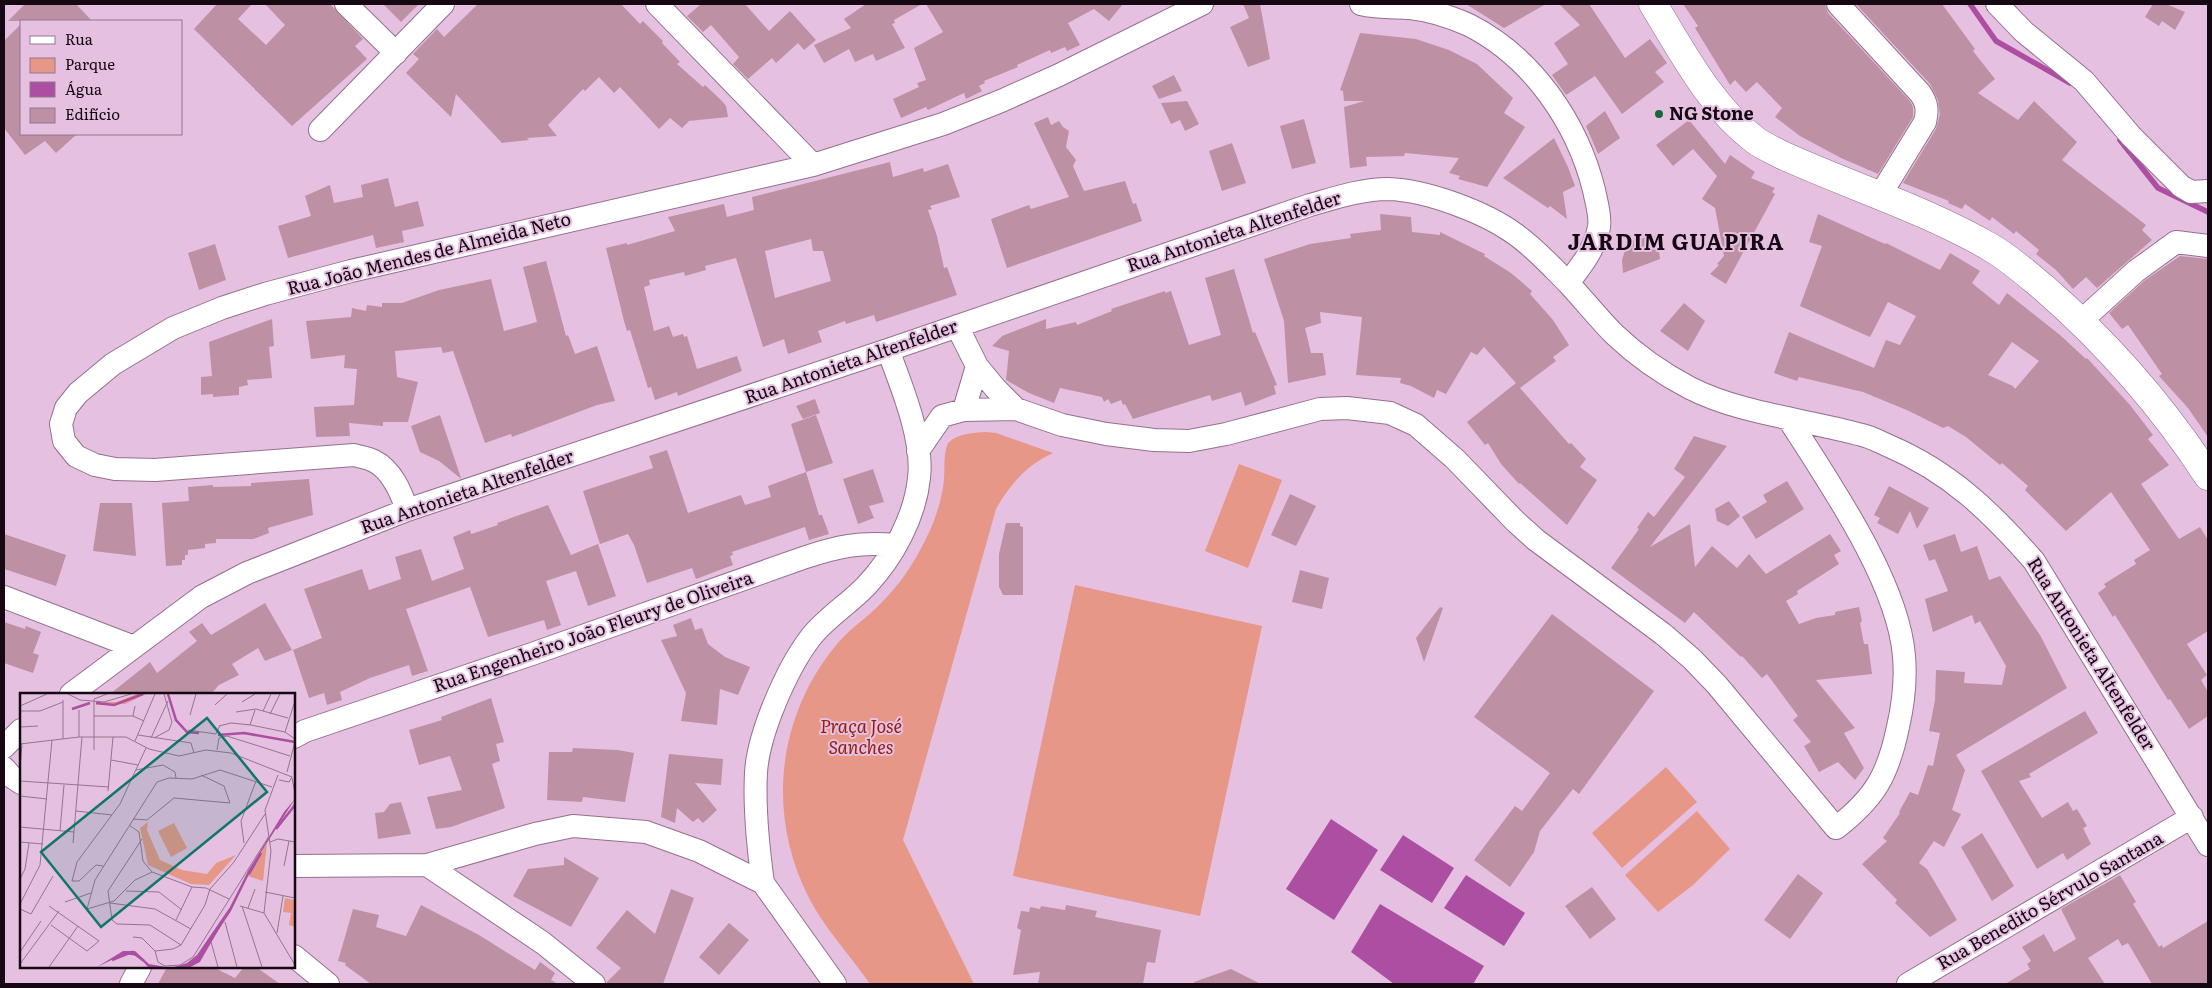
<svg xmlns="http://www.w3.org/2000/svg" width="2212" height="988" viewBox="0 0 2212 988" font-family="Literata,serif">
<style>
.green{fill:#e69788}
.water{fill:#ac4ea2}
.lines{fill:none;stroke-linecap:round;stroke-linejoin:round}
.stream{stroke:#ac4ea2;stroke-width:5.5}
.building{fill:#be90a4;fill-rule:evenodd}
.street-casing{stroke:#93708d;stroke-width:24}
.secondary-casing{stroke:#93708d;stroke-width:29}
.street{stroke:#fff;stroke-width:22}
.secondary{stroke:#fff;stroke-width:28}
.poi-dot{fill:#186736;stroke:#e6c0e0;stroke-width:2}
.labels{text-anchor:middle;stroke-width:4;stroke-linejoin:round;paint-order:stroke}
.poi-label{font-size:18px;font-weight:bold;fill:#150813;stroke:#e6c0e0;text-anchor:start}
.street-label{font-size:18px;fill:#150813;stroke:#e6c0e0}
.park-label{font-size:18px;font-style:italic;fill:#92200f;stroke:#e6c0e0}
.district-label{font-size:22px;font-weight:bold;letter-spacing:1px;fill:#150813;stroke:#e6c0e0}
.inset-river{fill:none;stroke:#ac4ea2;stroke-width:2.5}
.inset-road{fill:none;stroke:#92768e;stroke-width:1}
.view{fill:#0f766e;fill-opacity:0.15;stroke:#0f766e;stroke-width:2.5}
.inset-edge{fill:none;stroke:#150813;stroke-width:2.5}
</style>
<rect width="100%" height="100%" fill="#e6c0e0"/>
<path class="green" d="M986,432L996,433L1053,453C1027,465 1010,484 996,509L903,840L974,984H870C850,955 825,929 809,898C766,814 777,716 837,644C851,627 870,616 884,600C897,587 909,570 918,554C931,531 941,507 944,480C945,468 943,455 948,443C958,433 973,433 986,432Z
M1239,464L1282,480L1248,568L1205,551Z
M1075,585L1262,626L1200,916L1013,876Z
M1666,767L1697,802L1622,868L1592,833Z
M1697,811L1730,849L1693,885L1658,912L1625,875Z"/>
<path class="water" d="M1331,819L1378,850L1334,920L1286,889Z
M1403,835L1454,868L1432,903L1380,870Z
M1466,875L1525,913L1504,946L1444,908Z
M1380,904L1484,966L1473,984H1394L1351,952Z"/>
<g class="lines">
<path class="stream" d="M1970,4L1996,41L2070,83
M2120,140L2158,188L2208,212"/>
</g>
<path class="building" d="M25,4H76L92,21H8Z
M217,4H252L238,19L266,45L285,25L265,4H330L363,39L355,46L367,59L292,126L194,29Z
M383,4H419L401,22Z
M478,4H621L640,24L643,21L663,41L662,43L680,62L677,64L703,87L705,85L722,101L726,106L728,117L689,121L682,128L670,118L659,129L620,87L614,93L599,77L585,91L583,89L548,125L557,136L527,138L529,140L502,143L456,94L451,117L406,73L419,59L413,54L437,29L444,37Z
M701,4H745L769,31L790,11L816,40L804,50L798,43L776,63L772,58L748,79L733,64L739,57L711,25L703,32L687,16Z
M866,4H922L894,20L895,23L892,24L905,48L876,61L873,54L855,62L849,49L824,63L814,45L851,28L844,19Z
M926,4H1123L1109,21L1094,9L1068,23L1080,45L1067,51L1065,47L1051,53L1050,50L1017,65L1018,67L984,81L985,83L979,86L982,91L966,99L964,93L928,110L926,107L901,118L893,99L919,87L917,83L926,80L914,48L943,32Z
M1243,4H1260L1270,59L1248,67L1230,27L1249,18Z
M1466,4H1546L1504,28Z
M1559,4H1589L1625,58L1650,39L1667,63L1655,72L1664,82L1622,114L1595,76L1566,95L1552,75L1568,64L1554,43L1580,25Z
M1683,4H1825L1828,13L1910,101L1913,107V117L1878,174L1841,158L1800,136L1775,117L1782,108L1757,82L1746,92L1735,80L1730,85L1695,28L1698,26Z
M1856,4H1942L1975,49L1973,51L1995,79L1978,93L2018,120L2034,101L2077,142L2062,160L2146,225L2142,230L2152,240L2097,288L2086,277L2073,289L2056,270L2036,254L2039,250L2016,231L2014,234L1992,217L1990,221L1965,204L1962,209L1948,203L1949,201L1903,183L1936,129L1940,114L1938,100L1930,84Z
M2153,4H2166L2185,12L2175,30L2162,21L2159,26L2145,17Z
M21,24V134H77L56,153L45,141L25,155L4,128V41Z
M1360,33L1416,39L1449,50L1477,64L1513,98L1504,113L1525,127L1487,187L1458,179L1460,176L1449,173L1459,158L1405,153L1404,156L1366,157L1367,166L1350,168L1344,107L1364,101H1344L1343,91L1340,90Z
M1174,75L1182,91L1159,99L1152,86Z
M1187,101L1199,124L1185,131L1180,120L1171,124L1161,103Z
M1605,111L1620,138L1598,154L1586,126Z
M1048,117L1051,125L1059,121L1063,127L1069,131L1066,147L1076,160L1073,166L1084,191L1125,181L1133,204L1136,203L1142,221L1007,268L991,219L1029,205L1031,209L1069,197L1034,123Z
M1304,119L1316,163L1292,169L1280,126Z
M1689,120L1725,164L1730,155L1755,172L1751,178L1775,188L1772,192L1775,194L1726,284L1710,274L1719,265L1717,264L1724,256L1715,208L1702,199L1717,176L1693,149L1673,166L1656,145Z
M1554,138L1568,167L1575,186L1563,192L1567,219L1550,206L1548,208L1503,178Z
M1232,143L1246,183L1222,191L1209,151Z
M890,162L893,177L923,168L924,172L948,164L960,197L930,206L932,209L928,210L937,236L944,268L947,267L957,295L876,322L874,315L846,324L845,321L818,331L822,342L788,354L784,339L763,347L736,258L705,266L706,270L685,276L684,272L649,280L650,285L644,287L654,331L669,326L673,337L683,334L684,337L687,336L697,369L737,356L742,371L678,396L677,392L655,400L651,387L648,388L630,330L627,331L624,321L606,248L627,243V245L675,231L668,217L724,204L727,217L754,210L752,197ZM811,239L813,251H823L831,281L775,298L765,251Z
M388,178L395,207L418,201L424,226L402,231L404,242L376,248L373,235L288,258L278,226L311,216L305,196L330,185L334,203L363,197L361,185Z
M1380,214L1411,217L1412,232L1440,235V232L1485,254L1484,256L1511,273L1532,291L1530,294L1553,320L1569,345L1553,357L1556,361L1520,388L1569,444L1571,443L1586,459L1580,467L1597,480L1567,525L1520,483L1519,484L1501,464L1488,443L1485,445L1467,422L1516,383L1484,347L1477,355L1471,352L1446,394L1437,390L1434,398L1411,386L1400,383L1401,378L1356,375L1362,317L1320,312L1321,323L1305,328L1311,353H1323L1326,375L1288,383L1284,321L1264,259L1310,244L1351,238L1350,234L1381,230Z
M1818,214L1885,244L1886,243L1940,270L1950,253L1980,271L1972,283L1999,305L2007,293L2060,335L2086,359L2087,358L2130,405L2153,435L2148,439L2169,465L2141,484L2179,539L2200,527L2208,540V631L2187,644L2207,675L2201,680L2208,692V716L2189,729L2170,699L2168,700L2115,615L2113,617L2098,593L2106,587L2104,584L2136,564L2134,560L2150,550L2111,492L2066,531L2025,490L2028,486L2002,463L2000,465L1966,437L1948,426L1943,428L1909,411L1863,392L1799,377L1797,381L1774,373L1789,332L1874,368L1886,340L1900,345L1916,316L1888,302L1870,337L1800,306L1822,246L1809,242ZM2012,342L2039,361L2015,389L2013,386L1988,375Z
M1657,236L1660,259L1623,273L1622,260L1628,241Z
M215,244L226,280L199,290L188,253Z
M2180,256L2208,259V437L2188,408L2159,376L2162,374L2128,325L2122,329L2109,313L2144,281Z
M546,261L566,336L568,335L575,354L597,346L615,401L597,405L512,437L511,434L485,443L453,351L443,353L441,347L395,351L397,377L418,382L408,422H383V426L349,423L350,436L316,437L314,407L354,405L357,369L344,368L345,355L311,359L306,321L351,317L352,308L366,311L367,305L382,307V303H402L439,290L491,279L504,331L537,322L523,267Z
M1234,269L1253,333L1255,332L1277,385L1274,386L1276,394L1245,406L1241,392L1212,401L1210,395L1133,419L1125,404L1123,405L1121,400L1111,404L1108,399L1104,402L1102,397L1060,388L1054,403L1029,393L1006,380L1009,351L992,346L1002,336L1046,319V329L1076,322L1077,325L1112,311L1111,309L1165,291V293L1171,291L1189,345L1221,335L1205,278Z
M1684,303L1705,321L1688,351L1660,331Z
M272,319L274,346L269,347L272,378L247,380L248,385L239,387V395L213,397V394L201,395V377L212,376L209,342Z
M815,399L820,413L803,419L796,406Z
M440,415L461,478H460L439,461L420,452L411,426Z
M816,415L833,463L806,472L791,424Z
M1694,436L1727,446L1650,547L1690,524L1695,567L1712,546L1737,568L1749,554L1766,574L1830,534L1841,551L1834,555L1839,564L1797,591L1798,594L1786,601L1799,624L1816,618L1835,615V612L1859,607L1862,621L1860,623L1864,644H1868L1872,674L1816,680L1855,728L1844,733L1864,768L1855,780L1838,762L1819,772L1804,746L1811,742L1793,720L1798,716L1767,674L1762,678L1742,656L1741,657L1694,612L1685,623L1611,568L1639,529L1637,528L1648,512L1654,517L1685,477L1674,469Z
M667,450L688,513L741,495L745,505L771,497L768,486L806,472L819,515H822L829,534L809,540L805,527L732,552L733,555L730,556L733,565L696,579L692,568L647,583L634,545L628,534L600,544L583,491L653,468L649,456Z
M873,469L884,502L869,506L874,518L858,524L843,479Z
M309,479L313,515L268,528L269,533L253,539H216V543L205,544V548L188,550V555H185V560H182V565L166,566L162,503L189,501L188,487L213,485V487L251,486V483Z
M1787,481L1804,509L1756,539L1742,517L1767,502L1763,495Z
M1889,486L1929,508L1917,529L1910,511L1898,534L1877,523L1880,518L1874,515Z
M1290,494L1316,506L1296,546L1271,535Z
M1729,501L1740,516L1728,526L1717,521L1715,509Z
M100,503H132L136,556L93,551Z
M548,505L571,555L598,544L616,596L588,606L576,571L546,581L561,625L547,630L544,620L488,637L470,587L406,609L428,671L412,676L409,665L370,678L340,692L342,700L327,705L324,693L309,698L293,650L322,638L304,589L362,569L369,590L401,579L395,557L421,549L432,581L464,569L453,537L470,530L471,534L498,525L497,523Z
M1006,523H1020V526L1023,527V595H1003L999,587V554Z
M4,534L66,555L56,586L4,569Z
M1955,534L1961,552L1977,546L1989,580L2000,576L2040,635L2067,688L1956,755L1965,770L1952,810L1961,814L1944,847L1934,841L1919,863L1927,869L1957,920L1930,937L1895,903L1897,900L1862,864L1887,841L1883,838L1900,813L1899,812L1910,792L1918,795L1928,765L1933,766L1940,733L1929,731L1935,700L1936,670L1965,672L1964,683L2002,685L2006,666L1980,621L1975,624L1972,615L1933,632L1925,599L1948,591L1935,559L1929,561L1923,545Z
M1300,570L1329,578L1322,609L1292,602Z
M265,603L292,650L265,661L258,648L232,664L239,675L219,685L211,694H110L150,662L157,673L197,641L189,632L202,623L211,635Z
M1440,607L1443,608L1424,662L1416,638Z
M1552,614L1654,691L1579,794L1573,789L1540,831L1534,852L1510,887L1474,860L1515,806L1522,811L1550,773L1474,717Z
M691,618L695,630L702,628L708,644L725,657L750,667L738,695L720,689L717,725L681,721L686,693L661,640L677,636L673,625Z
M4,622L25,629L26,626L41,632L33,653L39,655L33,673L4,663Z
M491,698L504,742L496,744L500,761L492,764L505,808L451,827L436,829L427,797L462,790L450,756L419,765L409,730L442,720L441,717Z
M2085,711L2098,733L2029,774L2031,777L2019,781L2042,818L2068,802L2073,811L2077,809L2087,826L2083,828L2091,844L2067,860L2063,853L2037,869L1981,771Z
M573,748L618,750L634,753L625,802L583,797L582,802L547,800L549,752H572Z
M669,754L723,759L721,785L695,783L717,810L703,823L698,818L693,822L677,808L675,823L661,817Z
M401,802L411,834L378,839L375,813L384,812L390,804Z
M1982,833L2014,886L1992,901L1961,847Z
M564,857L599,878L571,927L513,896L528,869L564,865Z
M1798,874L1823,893L1790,939L1764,920Z
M2120,875L2136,902L2133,904L2159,947L2162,945L2163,948L2208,921V984H2152L2128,943L2122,946L2118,939L2088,958L2105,984H2005L2030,969L2027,964L2031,961L2022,947L2044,934L2054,952L2076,939L2061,909Z
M1592,887L1616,919L1590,939L1565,906Z
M671,889L694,898L663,984H607V982L621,968L596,948L627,910L655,934Z
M421,905L479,935L535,970L540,962L555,973L551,980L558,984H371L345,965L346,963L338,961L353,909L379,915L376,927L406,936Z
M1066,905L1097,911L1095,917L1161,930L1155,963L1147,962L1143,984H1038L1040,972L1013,975L1021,930L1017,928L1021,911L1029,912L1030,907L1040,909L1041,906L1065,910Z
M729,923L749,940L719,975L699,957Z
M167,967H213L235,978L244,967H256L280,984H158Z
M1231,969L1261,984H1194V982Z"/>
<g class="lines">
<g class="street-casing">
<path id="street" d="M346,4L396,53
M657,4L813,165
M1361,4C1377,8 1394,7 1410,8C1429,10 1451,17 1469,25C1532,57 1577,122 1594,190C1596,201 1601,216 1599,227C1595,249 1581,266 1568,283
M1838,4L1920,93C1927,103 1928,110 1925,122L1879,197
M1997,4L2024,32L2084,81L2131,136L2181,186L2191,192L2208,191
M320,130L443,4
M2080,322L2136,271L2176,242L2208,246
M957,326L977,366L995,388L1016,409L1062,425L1106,434L1154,440L1189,441L1226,434L1320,409L1347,408L1390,413L1416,425L1455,459L1515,521L1536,540L1663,634L1692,659L1717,685L1836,828C1875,798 1888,775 1898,727C1903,705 1906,679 1904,656C1898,581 1828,481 1788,418
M964,410L977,366
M918,451L942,416L964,410L1016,409
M407,510C401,492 392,470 374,461C368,458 361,457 354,455L155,470L115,469L95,465L76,456L64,441L61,424L66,408L78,393L113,364L173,328L222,308L265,294L351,271L813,165L943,124L1001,101L1059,75L1202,4
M4,597L134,647
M71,694L201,597L247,573L407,510L888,350L1310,205C1335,198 1362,189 1388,189C1426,190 1485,212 1515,234C1534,247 1552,267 1568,283C1584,300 1598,318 1614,334C1636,355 1663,374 1690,388C1738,413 1808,420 1862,435C1871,437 1880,442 1889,446C1950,472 1991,512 2034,561L2208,845
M294,737L305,731L532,654L803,558C839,546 858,542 896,545
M4,747L21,730
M4,768L12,777L21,783
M427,865L543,943L594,984
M294,866L427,865L535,834L573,826L646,832L699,851L763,883L835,984
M763,883C758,847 754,810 756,773C758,734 787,668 811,637C827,617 849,604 867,585C893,557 915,517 919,478C924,440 901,385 888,350
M294,956L328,984
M131,984L140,967
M1908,984L2192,817"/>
</g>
<g class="secondary-casing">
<path id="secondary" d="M1653,4C1682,51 1710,106 1755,140C1763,146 1773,150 1782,155C1850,186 1924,209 1990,247C2009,258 2027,274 2044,288C2106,342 2163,407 2208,476"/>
</g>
<use href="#street" class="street"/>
<use href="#secondary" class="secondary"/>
</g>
<circle class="poi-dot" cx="1659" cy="114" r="5"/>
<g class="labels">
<g class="poi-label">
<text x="1669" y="120">NG Stone</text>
</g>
<g class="street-label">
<text transform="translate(1234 232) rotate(-18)" y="6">Rua Antonieta Altenfelder</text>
<text transform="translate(429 254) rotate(-14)" y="6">Rua João Mendes de Almeida Neto</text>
<text transform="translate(851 362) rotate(-19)" y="6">Rua Antonieta Altenfelder</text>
<text transform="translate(467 492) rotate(-19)" y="6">Rua Antonieta Altenfelder</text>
<text transform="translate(593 632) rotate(-19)" y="6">Rua Engenheiro João Fleury de Oliveira</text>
<text transform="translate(2091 654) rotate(58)" y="6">Rua Antonieta Altenfelder</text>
<text transform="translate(2050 901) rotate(-30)" y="6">Rua Benedito Sérvulo Santana</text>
</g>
<g class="park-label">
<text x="861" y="733">Praça José<tspan x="861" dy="21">Sanches</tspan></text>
</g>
<g class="district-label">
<text x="1676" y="250">JARDIM GUAPIRA</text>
</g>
</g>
<g transform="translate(20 693)">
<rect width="275" height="275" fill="#e6c0e0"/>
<path d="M117,1H126L105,11L76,12L77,9H97ZM128,129L127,137L140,167L162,177L187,181L196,170L216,162L189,192L171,191L128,172L120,135ZM154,130L167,155L151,164L138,138ZM247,150L243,188L228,183L236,167ZM265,205L275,207V234L269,232L271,220L263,219Z" fill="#e69788"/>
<path d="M275,106L236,167L211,218L178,268L170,274H154L167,270L177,262L210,214L228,178L264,119ZM103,258H115L129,271L146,274H128L118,263L104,261L77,274Z" fill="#ac4ea2"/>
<path class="inset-river" d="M148,1L156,27L167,39L179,40M76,10L94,12L123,1M52,16L70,10M198,42L224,40L275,49M256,136L275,112M229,181L241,160M92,267L112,259L124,268M168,274L179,268L201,230"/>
<path class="inset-road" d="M48,1L60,7L84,9L111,1M43,7V46M222,9L235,1M195,12L207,1M0,13L27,1M115,13L113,23L124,28M59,17V44M0,18H20L43,9M243,18L251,1M216,19L236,16L268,25M250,21L260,1M170,22L176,1M74,23H113M230,32L235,17M199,33L211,30L231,32L265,39L275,46M0,34L18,33M168,37L196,41L200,32M265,39L275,8M118,42L171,50L174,60M131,45L148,8M134,45L149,37L152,29L144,1M115,48L135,1M0,51L59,44H106L129,56L159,63L186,57L211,60L272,84L269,89L259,87M74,57V6L87,1M197,57L199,45L207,43L270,63M91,67L118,72M0,76L2,50M116,77L143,72L155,79L156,85M267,79L275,49M258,82L245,117L251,158L244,220L275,272M272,85L275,100M0,88L89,94M88,98L93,44M0,103L27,106M56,118L92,122M113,126L127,127L154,105L210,110L204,93L181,82M109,132L119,139L123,168L132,179M0,134L54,139M40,138L44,92M122,146L88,198L92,227L97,231L130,232L161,252M0,149L23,151M250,149L258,146L275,149M53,150L62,44M224,150L221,128L236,88M83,173L76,172L59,188H52L57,169L100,111L126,55M264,173L269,148M0,186L5,176L9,150M106,198L139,199L162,217M245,199L275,205M209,206L186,195L172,194L132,179L115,187L94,208L67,216L75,187L137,89L149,85L172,86L200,77L252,94M45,209L71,200M90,210L135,216L171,236M0,211L20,172L32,47M29,213L79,248L67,258L31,232M220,213L244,220M222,213L242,274M228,215L235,196M0,216L11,221L33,183M156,227L172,194M205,229L217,274M257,240L263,203M113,244L122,245L135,258M191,249L198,274M135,258L138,269L145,273L160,272L173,264L249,143M135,258L153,256L161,252L185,212L190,196L214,169L245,121M0,259L21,228M0,271L39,218M29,274L58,233"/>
<path class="view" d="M187,25L247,99L81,234L21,159Z"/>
<rect width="275" height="275" class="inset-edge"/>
</g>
<rect width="2212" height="988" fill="none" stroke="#150813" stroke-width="10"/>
<rect x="20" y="20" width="162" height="115" fill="#e6c0e0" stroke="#92768e"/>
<rect x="30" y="36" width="25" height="8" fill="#ffffff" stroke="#92768e"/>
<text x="65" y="45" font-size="15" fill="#150813">Rua</text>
<rect x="30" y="58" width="25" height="15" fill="#e69788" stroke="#92768e"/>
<text x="65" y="70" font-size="15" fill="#150813">Parque</text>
<rect x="30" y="82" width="25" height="15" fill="#ac4ea2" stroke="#92768e"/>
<text x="65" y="95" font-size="15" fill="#150813">Água</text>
<rect x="30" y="108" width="25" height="15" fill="#be90a4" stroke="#92768e"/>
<text x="65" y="120" font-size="15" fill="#150813">Edifício</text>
</svg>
